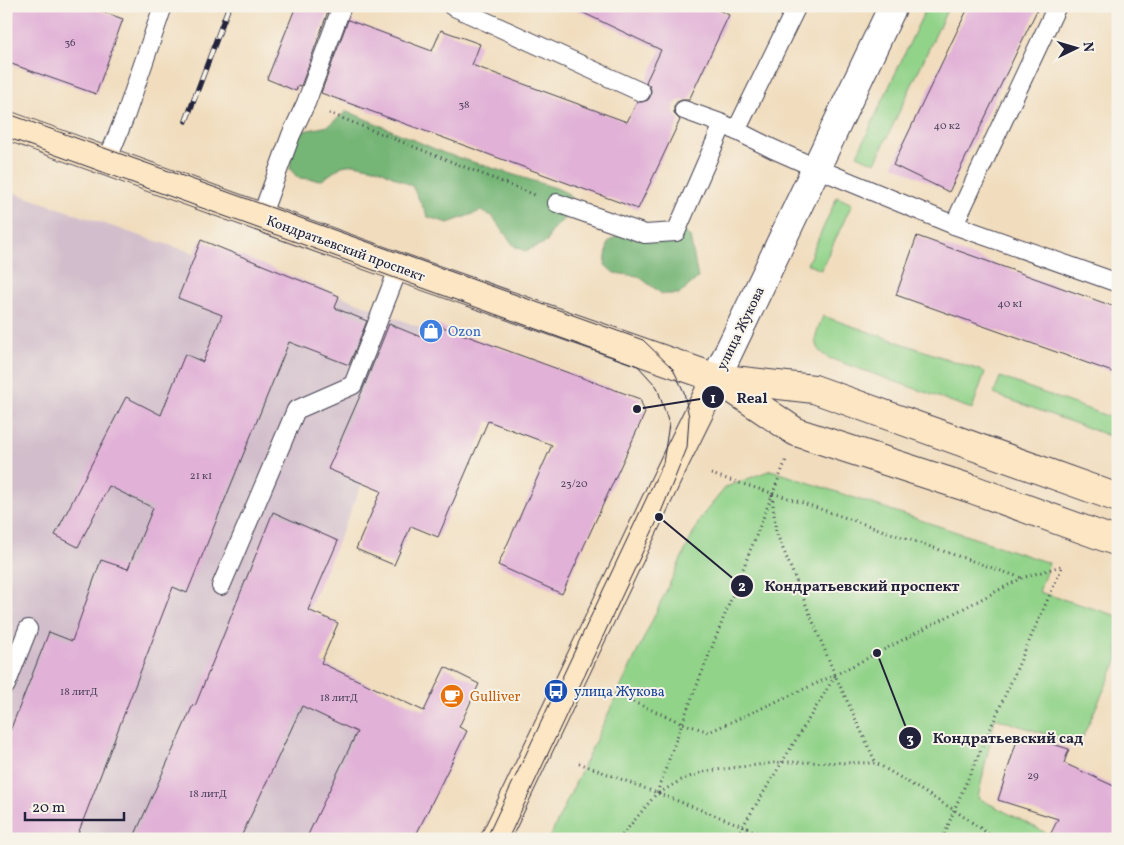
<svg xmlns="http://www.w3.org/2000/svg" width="1124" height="845" viewBox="0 0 1124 845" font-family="Vollkorn,serif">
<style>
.industrial{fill:#d1bdcb}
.green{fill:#92d38a;stroke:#5a7a62}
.forest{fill:#75b576;stroke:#4c6c58}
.building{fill:#e1b1d7}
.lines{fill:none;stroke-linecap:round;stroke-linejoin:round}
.lane-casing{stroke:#413e4f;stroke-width:20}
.street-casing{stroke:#413e4f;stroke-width:30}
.secondary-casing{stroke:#413e4f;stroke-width:30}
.path{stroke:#413e4f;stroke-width:3;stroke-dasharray:1 4;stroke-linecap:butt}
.lane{stroke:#fff;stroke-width:18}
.street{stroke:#fff;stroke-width:28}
.secondary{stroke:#fce6c4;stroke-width:28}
.tram{stroke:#22223b;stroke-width:1}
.rail-casing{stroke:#22223b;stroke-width:5.5}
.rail{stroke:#f7f3e8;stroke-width:4;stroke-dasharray:11;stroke-linecap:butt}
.labels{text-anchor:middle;stroke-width:4;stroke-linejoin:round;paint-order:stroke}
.number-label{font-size:11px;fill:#524662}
.street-label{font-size:14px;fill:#22223b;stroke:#f7f3e8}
.shop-label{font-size:14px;fill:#366cbe;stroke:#f7f3e8;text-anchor:start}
.transit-label{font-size:14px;fill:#164399;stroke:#f7f3e8;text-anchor:start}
.food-label{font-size:14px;fill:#c56008;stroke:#f7f3e8;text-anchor:start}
.leader{fill:none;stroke:#22223b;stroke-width:2}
.callout-dot{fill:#22223b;stroke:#f7f3e8;stroke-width:2}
.mark-label{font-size:15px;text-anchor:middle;font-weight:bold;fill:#fff}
.callout-label{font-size:15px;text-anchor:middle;font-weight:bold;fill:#22223b;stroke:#f7f3e8;stroke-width:4;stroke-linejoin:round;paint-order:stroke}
</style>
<rect width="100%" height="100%" fill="#f7f3e8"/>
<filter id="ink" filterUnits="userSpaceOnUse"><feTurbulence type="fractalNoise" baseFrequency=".02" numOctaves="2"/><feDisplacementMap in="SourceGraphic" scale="10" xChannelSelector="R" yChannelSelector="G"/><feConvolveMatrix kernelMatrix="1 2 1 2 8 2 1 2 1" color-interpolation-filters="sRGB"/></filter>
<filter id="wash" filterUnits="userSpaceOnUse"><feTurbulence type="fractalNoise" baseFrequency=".0096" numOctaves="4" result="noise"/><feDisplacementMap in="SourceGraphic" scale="20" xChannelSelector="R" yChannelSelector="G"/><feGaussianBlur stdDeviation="1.12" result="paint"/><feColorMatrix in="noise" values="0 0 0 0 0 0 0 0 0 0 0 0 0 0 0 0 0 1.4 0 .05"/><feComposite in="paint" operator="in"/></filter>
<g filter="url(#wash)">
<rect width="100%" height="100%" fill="#f1ddbe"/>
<path class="industrial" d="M6,190L143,237L195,253L201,240L426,330L415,359L338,541L291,648L467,731L414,839H6Z"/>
<path class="green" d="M927,6H949L875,163L857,155Z
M837,197L852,204L821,270L807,264Z
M823,316L985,372L972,409L829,358C808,347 816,334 823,316Z
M1000,377L1118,420V439L994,394Z
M771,470L1049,563L1039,592L1118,616V659L1079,745L995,718L978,798L1058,839H549L701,517L726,487Z"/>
<path class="forest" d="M347,111L444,153L556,188L567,193L574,203L569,214L551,231L547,242L525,251L514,246L492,216L481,211L448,223L428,217L412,186L379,169L354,164L342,166L322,180L298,178L290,169L293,133L328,126Z
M682,229L690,237L698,278L679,294H662L638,276L614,273L605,265L608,242L618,235L652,234Z"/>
<g id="blocks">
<path class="building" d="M6,6H87L123,19L96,94L6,62Z
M296,6H330L301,86L298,85L296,91L267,79Z
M569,6H710L729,15L689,100H682L677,102L674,106V112L676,116L680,120L638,209L321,93L348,20L432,51L441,30L480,44L472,65L627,122L637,102H642L648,100L650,97L651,90L649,85L646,82L661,50Z
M969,6H1039L949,192L893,165Z
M917,236L1118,308V374L896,295Z
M201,240L339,296L335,308L367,321L349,365L289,342L187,593L173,587L76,839H6V741L49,632L72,641L101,560L128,569L153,508L109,486L78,547L55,535L126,397L161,415L185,354L203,362L222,315L178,298Z
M429,322L640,399L645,413L562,594L498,565L552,445L488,421L438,537L411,526L394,565L356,549L381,491L328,469L363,389L389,324L423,338Z
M273,512L338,541L308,610L338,623L321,663L424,711L445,667L479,684L459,727L467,731L414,839H306L357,732L302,706L240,839H133L193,705L195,706Z
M1019,734L1069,749L1064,763L1118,788V839H1048L1058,819L998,800Z"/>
</g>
</g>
<g filter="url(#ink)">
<use href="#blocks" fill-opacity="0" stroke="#413e4f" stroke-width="1"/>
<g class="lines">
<g class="lane-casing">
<path id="lane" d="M452,6L641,92
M684,110L723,124L773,149L816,168L954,225L1118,283
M736,131L797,6
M107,161L126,114L163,6
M557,203L645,234L676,232L723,124
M261,217L291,135L306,103L342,6
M954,225L1057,6
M221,586L296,410L353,385L399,267
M6,685L28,629"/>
</g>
<g class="street-casing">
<path id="street" d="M716,378L764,278L893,6"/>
</g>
<g class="secondary-casing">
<path id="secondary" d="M6,125L399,267L716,378L814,389L1118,498
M719,380L796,432L969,488L1118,542
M495,839L676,459L716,378"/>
</g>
<path class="path" d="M329,113L535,195
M711,474L791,499L1022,578
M772,495L776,532L835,675L876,763
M610,692L682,723L709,732L835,675L1022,578L1064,565
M579,763L743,826L770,839
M659,793L683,779L707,771L782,762L876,763L954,810L996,839
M619,839L657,793L682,723L786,460
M735,839L835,676
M943,839L954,810L1063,565"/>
<use href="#lane" class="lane"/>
<use href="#street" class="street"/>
<use href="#secondary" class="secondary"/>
<path class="tram" d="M6,113L643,340L673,369L684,392L689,417L687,448L659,517L508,839
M6,137L638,366L657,387L669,424L663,463L486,839"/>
<g class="rail-casing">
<path id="rail" d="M186,121L229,6"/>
</g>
<use href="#rail" class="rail"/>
</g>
</g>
<defs>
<g id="shop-disc" transform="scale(1.25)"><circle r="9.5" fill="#3f7fe0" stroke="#f7f3e8"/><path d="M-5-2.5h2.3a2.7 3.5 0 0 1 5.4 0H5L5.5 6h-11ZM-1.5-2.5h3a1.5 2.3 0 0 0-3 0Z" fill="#fff"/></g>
<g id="bus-disc" transform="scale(1.25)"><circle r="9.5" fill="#1a4fb4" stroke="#f7f3e8"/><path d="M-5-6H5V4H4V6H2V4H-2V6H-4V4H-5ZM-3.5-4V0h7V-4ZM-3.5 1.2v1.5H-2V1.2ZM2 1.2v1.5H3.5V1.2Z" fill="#fff"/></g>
<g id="cafe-disc" transform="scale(1.25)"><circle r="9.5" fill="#e8710a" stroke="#f7f3e8"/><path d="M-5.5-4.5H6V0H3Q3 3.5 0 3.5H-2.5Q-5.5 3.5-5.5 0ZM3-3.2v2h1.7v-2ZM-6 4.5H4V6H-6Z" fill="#fff"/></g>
</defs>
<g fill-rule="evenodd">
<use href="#shop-disc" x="431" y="331"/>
<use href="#bus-disc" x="556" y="691"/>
<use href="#cafe-disc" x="452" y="696"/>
</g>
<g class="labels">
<g class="number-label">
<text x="70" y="46">36</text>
<text x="464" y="108">38</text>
<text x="947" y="129">40 к2</text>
<text x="1010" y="307">40 к1</text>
<text x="201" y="479">21 к1</text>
<text x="574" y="487">23/20</text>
<text x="79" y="695">18 литД</text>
<text x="339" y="701">18 литД</text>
<text x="1033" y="779">29</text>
<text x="208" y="797">18 литД</text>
</g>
<g class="street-label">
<text transform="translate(346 248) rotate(20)" y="5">Кондратьевский проспект</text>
<text transform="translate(740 328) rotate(-64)" y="5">улица Жукова</text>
</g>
<g class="shop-label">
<text x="448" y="336">Ozon</text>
</g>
<g class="transit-label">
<text x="574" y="696">улица Жукова</text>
</g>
<g class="food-label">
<text x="470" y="701">Gulliver</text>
</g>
</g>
<path class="leader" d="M637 409L713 397M659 517L742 586M877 653L910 738"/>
<g class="callout-dot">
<circle cx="637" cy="409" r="5"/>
<circle cx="659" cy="517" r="5"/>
<circle cx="877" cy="653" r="5"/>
<circle cx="713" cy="397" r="12"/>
<circle cx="742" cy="586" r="12"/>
<circle cx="910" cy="738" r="12"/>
</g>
<g class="mark-label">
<text x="713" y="403">1</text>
<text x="742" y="591">2</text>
<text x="910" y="743">3</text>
</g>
<g class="callout-label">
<text x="752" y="403">Real</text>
<text x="862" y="591">Кондратьевский проспект</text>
<text x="1008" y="743">Кондратьевский сад</text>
</g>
<rect width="1124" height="845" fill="none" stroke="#f7f3e8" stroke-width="25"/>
<g transform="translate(1076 48) rotate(85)" stroke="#f7f3e8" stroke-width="4" paint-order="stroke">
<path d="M0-4L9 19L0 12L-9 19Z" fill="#22223b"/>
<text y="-8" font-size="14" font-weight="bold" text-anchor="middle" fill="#22223b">N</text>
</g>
<path d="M25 812v8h99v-8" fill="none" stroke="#22223b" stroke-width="2.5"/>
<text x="32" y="812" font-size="15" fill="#22223b" stroke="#f7f3e8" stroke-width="4" paint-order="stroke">20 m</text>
</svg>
